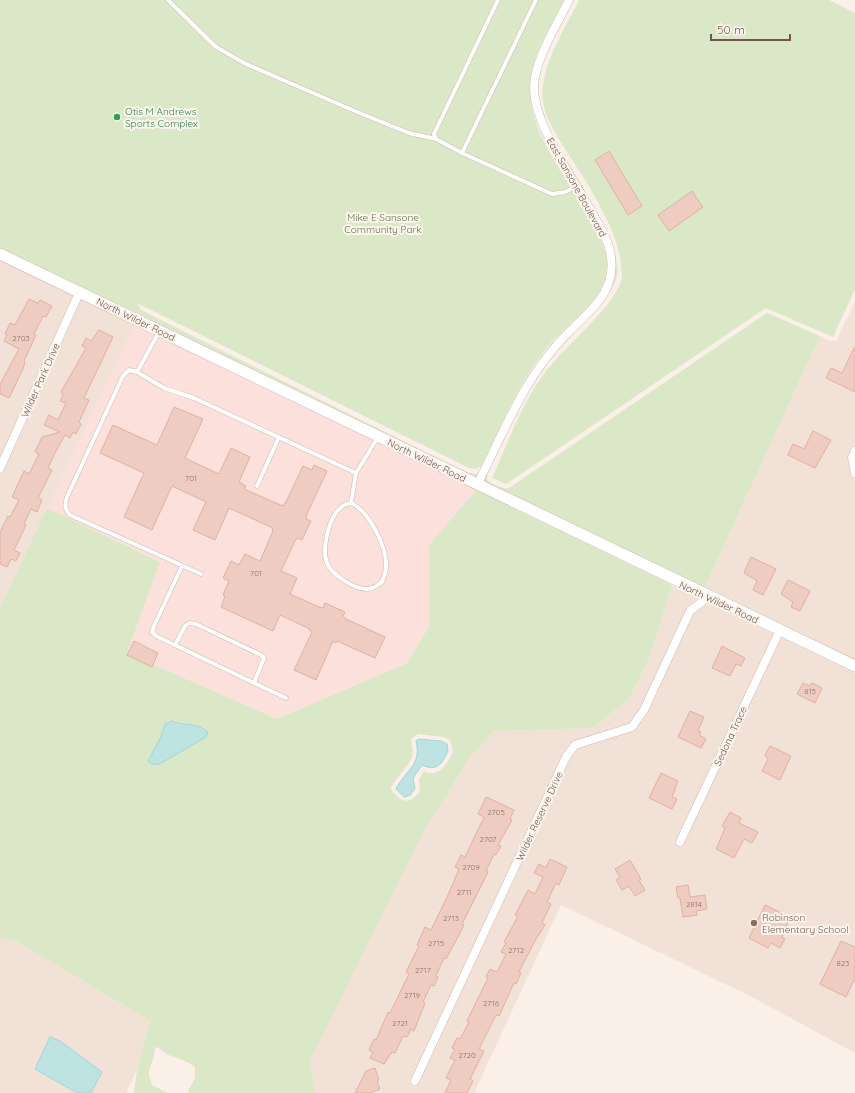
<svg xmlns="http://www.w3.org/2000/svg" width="855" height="1093" viewBox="0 0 855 1093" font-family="Quicksand,sans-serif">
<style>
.residential{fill:#f2e1d6}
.commercial{fill:#fbe0dc}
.green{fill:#dae8c7;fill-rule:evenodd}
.water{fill:#bde4e3;stroke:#a4d5d5}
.building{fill:#efccc1;stroke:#e1b0a2}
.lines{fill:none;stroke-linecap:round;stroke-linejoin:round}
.service-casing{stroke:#cfb9b1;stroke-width:5}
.minor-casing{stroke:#cfb9b1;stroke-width:9}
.tertiary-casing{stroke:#cfb9b1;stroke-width:12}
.service{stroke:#fff;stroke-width:4}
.minor{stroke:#fff;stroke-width:8}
.tertiary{stroke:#fff;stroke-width:11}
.leisure-dot{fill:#2e9e5b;stroke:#fef5ee;stroke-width:1.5}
.education-dot{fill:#8d6e63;stroke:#fef5ee;stroke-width:1.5}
.labels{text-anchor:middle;stroke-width:4;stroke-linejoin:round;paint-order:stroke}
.number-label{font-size:8px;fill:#93736a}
.leisure-label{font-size:10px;fill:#27864d;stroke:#fef5ee;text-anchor:start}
.street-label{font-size:10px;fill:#74554d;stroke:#fef5ee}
.park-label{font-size:10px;fill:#5d7845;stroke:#fef5ee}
.education-label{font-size:10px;fill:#785e54;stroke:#fef5ee;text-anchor:start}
</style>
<rect width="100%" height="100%" fill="#fbf0e8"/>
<path class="residential" d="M0,260L135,324L0,608Z
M855,301V660L704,589L820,336L831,341H836Z
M672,585L855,673V1053L750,996L561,905L474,1093H315L310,1061L423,833L472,754L495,730L500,731L592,728L629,699L650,656Z
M0,937L18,942L150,1021L137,1070L126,1093H91L102,1072L86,1061L35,1069L77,1093H0Z"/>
<path class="commercial" d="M135,324L476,490L429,545V627L407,663L277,719L127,653L160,562L47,508Z"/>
<path class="green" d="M0,0H564C553,22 538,45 532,69C520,123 562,168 586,212C595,228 607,247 607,265C607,299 572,319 552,342C521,377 502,423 482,465L477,469L469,468L139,304L138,305L141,310L467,473L477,474L486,468C503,433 518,394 541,363C550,351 561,340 571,329C589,311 610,296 612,268C614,250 601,230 593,214C570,173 523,119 538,69C545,45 559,22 570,0H573C561,25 539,60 537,87C535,119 557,143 572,169C586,193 599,217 611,241C615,252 620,269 616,280C604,309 575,328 555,351C532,378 518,409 504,440C499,452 488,467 487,479C491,485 503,489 509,488L767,313L820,336L704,589L0,248Z
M579,0H829L855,13V289L833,337L766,308L506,484L492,478C508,443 522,402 546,371C565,346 613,308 621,281C623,277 621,270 621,266C620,233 587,183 569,155C556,134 539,112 543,86C546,58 566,26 579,0Z
M476,490L672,585L650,656L629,699L592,728L500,731L495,730L472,754L423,833L310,1061L315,1093H187L195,1078V1067C184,1057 168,1059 158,1047L155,1048L154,1057L149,1070V1076L152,1085L168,1093H134L137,1070L150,1021L18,942L0,937V608L47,508L160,562L127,653L277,719L407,663L429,627V545ZM172,721L205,728L206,737L157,765L148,760ZM418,734L443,737L450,740L453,752C448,763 438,779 424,771L419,779L420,792C412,800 406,805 397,796C394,793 392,792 391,788C396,776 412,765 413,752C413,748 411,743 411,739Z"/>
<path class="water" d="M172,721C183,726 200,723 208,732L206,737L163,762C157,765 153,766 148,761L160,739L165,724Z
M418,739L441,741L447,744L448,751C442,764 437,772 422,765L413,778L415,789L410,795L404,797L396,789C405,770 422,766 416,741Z
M50,1037L60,1041L102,1072L91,1093H77L35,1069Z"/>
<path class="building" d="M609,151L642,206L628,215L595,160Z
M692,191L703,207L669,231L658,215Z
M29,299L38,303L40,300L52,306L46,317L43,316L34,334L36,335L24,361L25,362L23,369L9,398L0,394V384L19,349L4,341L7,335L5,334L10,323L15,325Z
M99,330L113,337L84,398L89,400L79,422L81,424L76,434L73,432L70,438L65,435L57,449L48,468L52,470L38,498L42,500L37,512L31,509L24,524L26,525L14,550L20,553L16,561L11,559L7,567L0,564V532L8,516L10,517L19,500L12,497L24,471L29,474L39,454L35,452L42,437L60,432L44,425L49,415L58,420L66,403L60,401L63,395L61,392L86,348L82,346L86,338L91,341Z
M855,346V392L826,378L831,368L842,373Z
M174,407L203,419L185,458L219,474L231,448L250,457L239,482L246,486L244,489L283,506L284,504H285L303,466L312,470L314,465L327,471L307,514L306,519L311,521L302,540L298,538L295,541L281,571L297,578L290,594L319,607L323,608L325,603L345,612L343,616L346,619L385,637L375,658L337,641L336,643L333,641L316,680L294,670L312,632L309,630L310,629L280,615L273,631L221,607L225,596L223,595L229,581L223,578L231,561L239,565L245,554L260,561L273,531H272L273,528L229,508L215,540L193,530L206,502L172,486L152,530L124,517L144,473L100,453L113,425L157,445Z
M813,431L831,440L815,468L788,455L793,444L804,449Z
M751,557L776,569L763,595L753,590L757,581L744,573Z
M788,580L810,591L800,611L791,607L793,602L781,594Z
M134,641L158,653L152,667L127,655Z
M722,646L745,658L741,666L736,664L730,676L712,668Z
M803,683L810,686L812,683L822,688L815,703L797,694Z
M690,711L704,717L698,731L701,732L699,735L706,739L701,748L678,737Z
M770,746L791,756L780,780L762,771L768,759L765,755Z
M661,773L678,781L672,797L677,799L672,809L649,798Z
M486,797L514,810L510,819L512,820L498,845L501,846L496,855L494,854L486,871L488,872L462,924L464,925L460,933L446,959L444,958L436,976L438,977L434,986L431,985L423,1002L425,1003L414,1031L411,1029L407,1037L403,1036L395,1053L392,1052L384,1064L370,1058L373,1052L369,1050L374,1039L376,1040L388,1012L390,1013L409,974L406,972L419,946L417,945L425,927L431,930L448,895L459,869L455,867L461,855L465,857L484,817L478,814Z
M730,812L741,818L739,823L758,832L752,843L744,839L734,858L716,849L725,828L722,826Z
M550,859L567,867L559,885L556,883L547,902L551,904L542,923L545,925L539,935H538L519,972L521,973L516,984L514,983L499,1016L496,1015L479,1049L484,1051L470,1079L473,1081L467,1093H445L451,1080L446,1078L455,1060L450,1058L455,1049L452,1048L457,1038L460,1039L469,1022L467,1021L488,978L486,977L490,969L497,972L506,954L501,952L506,943L504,942L518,916L515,915L528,890L535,894L543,877L534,873L539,864L546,868Z
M630,860L641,879L639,880L645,890L635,896L629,886L622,890L616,880L620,877L615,869Z
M688,885L690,897L705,895L707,909L696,911L697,915L683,917L680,898H678L676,887Z
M765,905L790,917L782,938L785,939L780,948L771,943L768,948L749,938Z
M841,941L855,947V978L846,997L820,984Z
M375,1068L379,1080L377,1081L380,1089L370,1093H355L366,1071Z"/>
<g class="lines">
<g class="service-casing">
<path id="service" d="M168,0L216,47L244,63L357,112L409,133L436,139
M498,0L434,134L436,139L462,153L552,194L565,192L577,186
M462,153L536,0
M159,332L137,372L129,370L123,376L67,497C65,504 64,509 70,515L201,574
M137,372L164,388L194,398L356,473L378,437
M257,486L279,437
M351,503C331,505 322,543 326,560C329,574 358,593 372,588C376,587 379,584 382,582C384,577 386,571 386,566C387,547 369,511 351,503L356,473
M175,645L185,626L189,623L196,624L261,655L264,658L254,683L156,636L152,632L154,626L182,566
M254,683L286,698"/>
</g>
<g class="minor-casing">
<path id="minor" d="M855,451L852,457L855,473
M0,468L80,291
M477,485C504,432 525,375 568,333C585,315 608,299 611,273C614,250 604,233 593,214C574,180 533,124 534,86C535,59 557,25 569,0
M680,842L780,630
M415,1081L566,757L575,745L632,727L644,710L690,611L708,597"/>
</g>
<g class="tertiary-casing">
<path id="tertiary" d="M0,254L855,666"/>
</g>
<use href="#service" class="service"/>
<use href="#minor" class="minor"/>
<use href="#tertiary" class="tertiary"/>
</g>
<circle class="leisure-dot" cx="117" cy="117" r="4"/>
<circle class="education-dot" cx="754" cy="923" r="4"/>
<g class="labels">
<g class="number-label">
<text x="21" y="341">2703</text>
<text x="191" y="481">701</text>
<text x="256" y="576">701</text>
<text x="810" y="694">815</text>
<text x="496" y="815">2705</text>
<text x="488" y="842">2707</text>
<text x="471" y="870">2709</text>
<text x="464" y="895">2711</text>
<text x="694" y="907">2814</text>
<text x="451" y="921">2713</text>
<text x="436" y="946">2715</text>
<text x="516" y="953">2712</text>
<text x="843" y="966">823</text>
<text x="423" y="973">2717</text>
<text x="412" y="998">2719</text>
<text x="491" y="1006">2716</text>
<text x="400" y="1026">2721</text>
<text x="467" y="1058">2720</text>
</g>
<g class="leisure-label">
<text x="125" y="115">Otis M Andrews<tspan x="125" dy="12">Sports Complex</tspan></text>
</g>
<g class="street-label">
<text transform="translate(577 187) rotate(61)" y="4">East Sansone Boulevard</text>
<text transform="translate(136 319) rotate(26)" y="4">North Wilder Road</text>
<text transform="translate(40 380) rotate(-66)" y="4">Wilder Park Drive</text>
<text transform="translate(427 460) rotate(26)" y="4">North Wilder Road</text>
<text transform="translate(719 602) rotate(25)" y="4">North Wilder Road</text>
<text transform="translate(730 736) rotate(-65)" y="4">Sedona Trace</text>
<text transform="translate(539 816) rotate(-65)" y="4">Wilder Reserve Drive</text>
</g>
<g class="park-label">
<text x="383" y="221">Mike E Sansone<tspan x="383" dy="12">Community Park</tspan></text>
</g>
<g class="education-label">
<text x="762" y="921">Robinson<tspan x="762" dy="12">Elementary School</tspan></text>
</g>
</g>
<path d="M711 34v6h79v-6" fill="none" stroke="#74554d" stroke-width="2"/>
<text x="717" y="34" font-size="12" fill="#74554d" stroke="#fef5ee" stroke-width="3" paint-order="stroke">50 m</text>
</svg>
